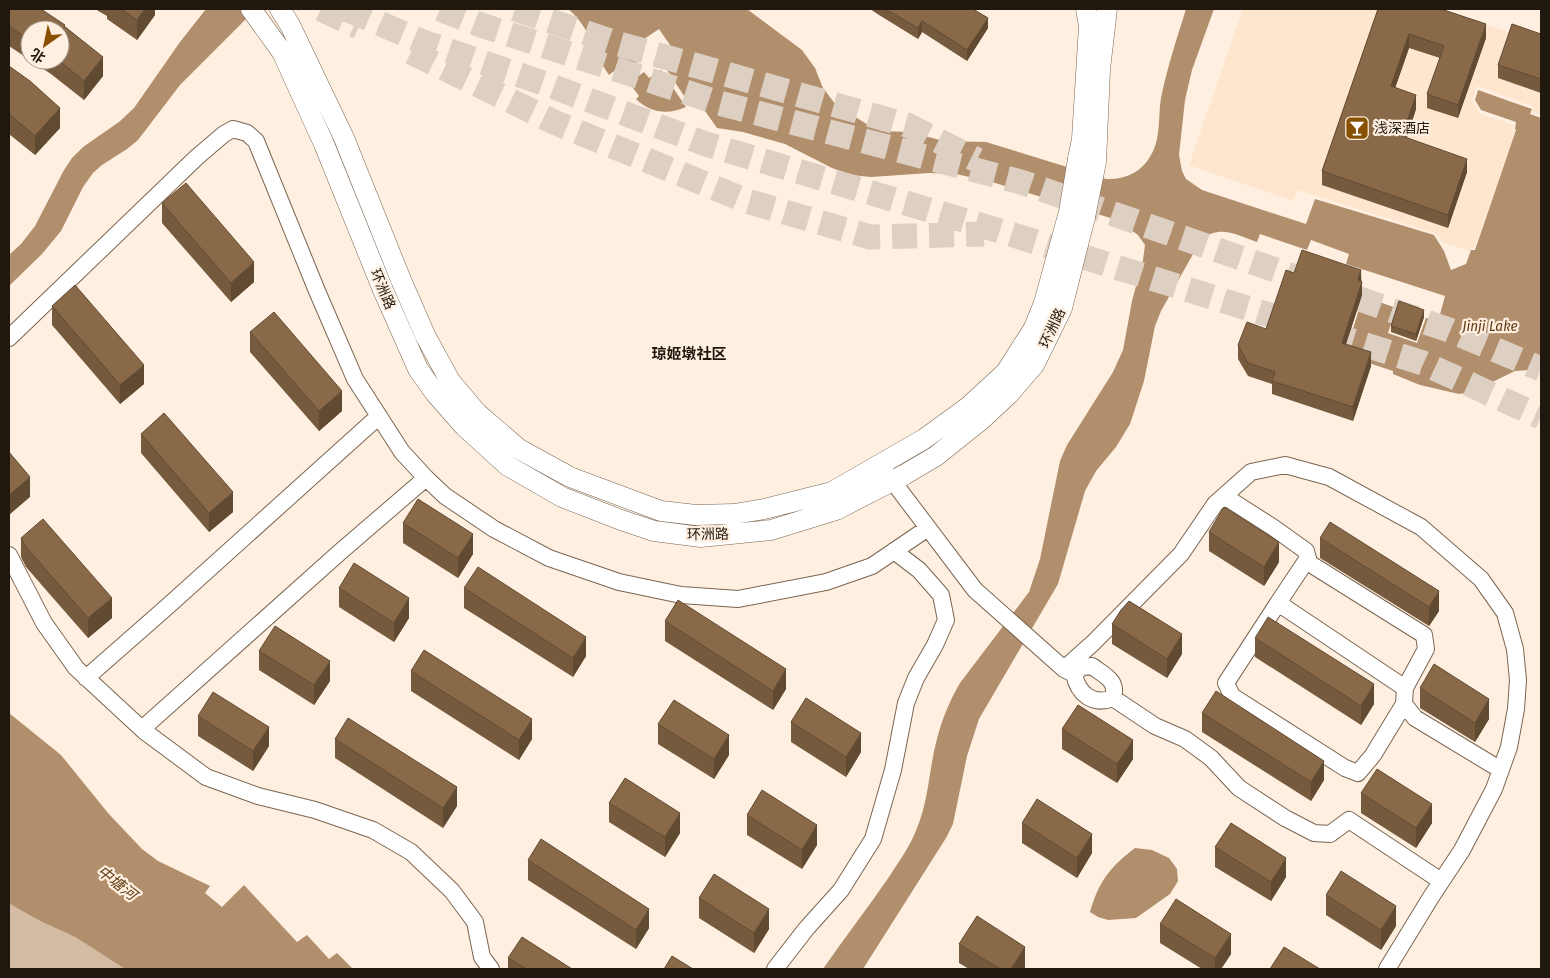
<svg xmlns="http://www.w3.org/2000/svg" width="1550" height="978" viewBox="0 0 1550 978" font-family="'Fira Sans Condensed','Noto Sans SC',sans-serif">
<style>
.built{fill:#fee5ce}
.green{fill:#d4bba4}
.water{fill:#b18f6d}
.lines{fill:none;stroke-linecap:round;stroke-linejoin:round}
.primary-tunnel{stroke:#ddcfc2;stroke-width:25;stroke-dasharray:25 12;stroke-linecap:butt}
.minor-casing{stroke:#7b6551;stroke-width:18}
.tertiary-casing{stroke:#7b6551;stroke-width:21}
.minor{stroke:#fff;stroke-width:16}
.tertiary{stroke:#fff;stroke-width:20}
.tertiary-bridge-casing{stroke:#7b6551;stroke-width:21;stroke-linecap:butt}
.tertiary-bridge{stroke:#fff;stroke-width:20}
.wall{fill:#765a3e;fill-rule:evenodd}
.shaded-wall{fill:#604a32}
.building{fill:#896948;stroke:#604a32}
.labels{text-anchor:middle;stroke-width:4.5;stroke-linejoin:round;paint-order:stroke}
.poi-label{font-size:14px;fill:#20180f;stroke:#feefe1;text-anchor:start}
.street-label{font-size:14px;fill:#20180f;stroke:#feefe1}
.water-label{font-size:15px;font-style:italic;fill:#603d14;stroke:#feefe1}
.neighbourhood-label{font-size:15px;font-weight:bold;fill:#20180f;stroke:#feefe1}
</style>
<rect width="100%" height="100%" fill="#feefe1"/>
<path class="built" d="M1243,9H1439L1541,43V115L1533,112L1534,107L1477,86L1472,101L1481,114L1514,125L1512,130L1515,131L1474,249L1470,248V251L1442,242L1435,233L1297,190L1293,201L1189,165Z"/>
<path class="green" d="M9,902L40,921L75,937L125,969H9Z"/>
<path class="water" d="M206,9H256L180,85L138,140L127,149L102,165L93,173L83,187L61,231L42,254L9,286V255L21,244L35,226L64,170L72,158L83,147L119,122L134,108L180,42Z
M568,9H747L802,50L815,68L823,88L836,105L873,128L882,131L909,132L944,141L986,142L1106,179C1125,180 1142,172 1151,155C1161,139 1158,117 1161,98C1167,68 1177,38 1186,9H1214L1192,70L1185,100L1179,155L1182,171L1186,179L1202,190L1306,224L1315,199L1434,235L1444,251L1451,270L1466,264L1471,250H1475L1516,130L1515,129L1516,122L1481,110L1475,100L1478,90L1532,109L1530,114L1541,118V369L1515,371L1472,392L1459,394L1420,385L1393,374V371L1345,355L1363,296L1396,308L1388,333L1417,343L1426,318L1433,320L1434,317L1439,318L1445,296L1346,264L1349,254L1311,240L1307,250L1260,234L1257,242C1236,235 1220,224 1201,240L1161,311L1155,326L1144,381L1130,424L1116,447L1096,471L1085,491L1058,584L979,719L967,756L953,824L946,838L863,969H823C844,938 868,908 889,877C899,861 911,845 917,828C929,799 929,768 937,739C942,719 950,700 960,683L1029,592L1040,559L1060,461L1067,445L1113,372L1123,350L1132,301L1143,260L1145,245L1138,235L1117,220L992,182L956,174L929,173L871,177L851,175L832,168L785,144L743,132L717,128L698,101L690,105L665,67L679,58L659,29L628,50L638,65L624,75L618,68L609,75C593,52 591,28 568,9Z
M661,70L686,107C668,115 650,113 636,99L639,96L629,83L644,72L649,78Z
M9,713L61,755L108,813L142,849L158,861L210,886L205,893L222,907L244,885L297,942L307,935L329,959L337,953L353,969H125L75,937L40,921L12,905L9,902Z
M1135,848L1152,850L1169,858L1177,869L1178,881L1170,894L1136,918L1108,920L1098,917L1090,912C1099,881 1110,867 1135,848Z"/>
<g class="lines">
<path class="primary-tunnel" d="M321,9L359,27
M346,9L423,42L546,84L706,144L1007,233L1423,363L1541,417
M440,9L478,24L719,103L1021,182L1449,330L1541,369
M515,9L619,44L907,125L977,160
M411,52L556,123L747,201L870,237L984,234"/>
<g class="minor-casing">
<path id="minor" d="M9,338L197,157L224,134L233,129L247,133L256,141L317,291L355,379L402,452L426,478L445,496L494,529L549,558L619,582L681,595L738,599L826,582L872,566L928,528
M885,471L975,590L1064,669L1074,674C1078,694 1093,706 1113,698L1155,726L1185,739L1211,758L1239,788L1285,818L1314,833L1330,834L1349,820L1441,881
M1224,496L1274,528L1306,551L1309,563L1424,635L1426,649L1405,688L1404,704L1415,718L1501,770
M9,555L44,623L76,668L144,731L206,777L258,796L315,810L373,830L411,852L452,891L475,922L482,957L491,969
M1308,558L1278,603L1405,688
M1278,603L1226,683L1232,696L1345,768L1358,773L1373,755L1404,704
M1064,669L1093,643L1181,554L1215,504L1251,472L1285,465L1329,477L1421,527L1481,579L1505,613L1515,649L1518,680L1516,709L1509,747L1494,789L1462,850L1431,897L1387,969
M1074,674L1082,667L1092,666C1105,676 1118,680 1113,698
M86,678L168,606L379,416
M142,729L340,552L426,478
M775,969L806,929L841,890L873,839L893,770L906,703L916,678L935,645L946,620L941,595L919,570L894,551"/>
</g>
<g class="tertiary-casing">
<path id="tertiary" d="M251,9L282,52L324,144L383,290L418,369L435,393L464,426L508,466L562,497L621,520L654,531L701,537L771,530L836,510L904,475L936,456L981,420L1009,394L1034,365L1062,308L1085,217
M280,9L290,25L344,138L401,280L425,335L450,381L477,413L519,449L570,477L661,511L696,515L734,514L764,509L832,492L924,439L968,407L1006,372L1034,328L1044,303L1069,212
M1078,159L1082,139L1089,26L1086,9
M1096,162L1100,69L1107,9"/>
</g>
<use href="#minor" class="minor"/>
<use href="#tertiary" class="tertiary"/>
<g class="tertiary-bridge-casing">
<path id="tertiary-bridge" d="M1069,212L1078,159
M1085,217L1096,162"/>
</g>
<use href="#tertiary-bridge" class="tertiary-bridge"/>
</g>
<path class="wall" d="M9,9L65,27L103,76L84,100L51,74L9,46ZM30,30L60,60H30Z
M95,9H155V15L137,40L107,19V16Z
M870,9H973L988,28L967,61L922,32L918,39L879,15Z
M1378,9L1486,38L1458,118L1427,108V94L1440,58L1409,48L1395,88L1416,109L1407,138L1467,172L1448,228L1322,185V171Z
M1541,34V93L1498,78V65Z
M9,66L60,128L35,155L9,134Z
M162,203L254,282L231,302L162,223Z
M1361,270L1362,295L1346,344L1371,366L1353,421L1272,394V384L1248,376L1238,359V345L1266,329L1294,273Z
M52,306L144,384L120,404L52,325Z
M1424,317L1416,341L1391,332V326Z
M250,332L342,411L319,431L250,352Z
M141,434L233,512L209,532L141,453Z
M403,523L473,554L458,578L403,543Z
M1209,532L1279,562L1264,586L1209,551Z
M21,538L112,618L88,638L26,567L21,557Z
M1320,538L1439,611L1429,626L1320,558Z
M339,588L409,618L394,642L339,607Z
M464,588L586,656L573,677L464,608Z
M665,621L786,689L773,710L665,641Z
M1112,624L1182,654L1167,678L1112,644Z
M1255,638L1374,704L1361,725L1255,657Z
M259,651L330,681L314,705L259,670Z
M411,671L532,739L519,760L411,691Z
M1420,688L1489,719L1475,742L1420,708Z
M1202,713L1324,780L1311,801L1202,732Z
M198,716L269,746L253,771L198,736Z
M791,722L861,752L846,777L791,742Z
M658,724L729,755L714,779L658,744Z
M1062,729L1133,759L1117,783L1062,749Z
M335,739L457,806L443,828L335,758Z
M1361,793L1432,823L1416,848L1361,813Z
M609,803L680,833L665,857L609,822Z
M747,815L817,845L802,869L747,835Z
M1022,823L1092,853L1077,878L1022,843Z
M1215,847L1286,877L1271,901L1215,867Z
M528,860L649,928L636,949L528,880Z
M1326,895L1396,926L1381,950L1326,915Z
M699,898L769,929L754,953L699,918Z
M1160,924L1231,954L1221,969H1202L1160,943Z
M959,944L1025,967L1024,969H969L959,963Z
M508,958L572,969H508Z"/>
<path class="shaded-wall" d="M145,9H155V15L137,40V20Z
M988,18V28L967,61V50Z
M922,21V32L918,39V28Z
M1486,24V38L1458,118V105Z
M1409,34V48L1391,100V86Z
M103,57V76L84,100V81Z
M1416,95V109L1402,150V136Z
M60,108V128L35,155V136Z
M1467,159V172L1448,228V215Z
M254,262V282L231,302V283Z
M1361,270V283L1358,280Z
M1362,282V295L1342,356V343Z
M1424,310V317L1416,341V334Z
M1371,352V366L1353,421V407Z
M144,365V384L120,404V385Z
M342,391V411L319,431V411Z
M30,477V497L9,515V495Z
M233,492V512L209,532V513Z
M473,534V554L458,578V558Z
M1279,542V562L1264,586V567Z
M1439,591V611L1429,626V607Z
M112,598V618L88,638V618Z
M409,598V618L394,642V623Z
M1182,634V654L1167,678V659Z
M586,637V656L573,677V658Z
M330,661V681L314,705V685Z
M786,669V689L773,710V691Z
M1374,684V704L1361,725V706Z
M1489,699V719L1475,742V723Z
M532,719V739L519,760V740Z
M269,727V746L253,771V751Z
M861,733V752L846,777V757Z
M729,735V755L714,779V759Z
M1133,740V759L1117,783V764Z
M1324,761V780L1311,801V782Z
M457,787V806L443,828V808Z
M1432,804V823L1416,848V828Z
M680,813V833L665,857V837Z
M817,825V845L802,869V850Z
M1092,834V853L1077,878V858Z
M1286,858V877L1271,901V882Z
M1396,906V926L1381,950V930Z
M649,909V928L636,949V930Z
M769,909V929L754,953V933Z
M1231,934V954L1221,969H1215V958Z
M1025,947V967L1024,969H1011Z"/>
<path class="building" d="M9,9H41L65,25L64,26L103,57L84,81L58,60H60V30H30V41L9,26Z
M121,9H145L137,20Z
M885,9H973L988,18L967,50L922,21L918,28Z
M1378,9H1441L1486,24L1458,105L1427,94L1444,46L1409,34L1391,86L1416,95L1402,136L1467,159L1448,215L1322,171Z
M1512,24L1541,34V79L1498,65Z
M9,66L30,81L60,108L35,136L9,114Z
M186,183L254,262L231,283L162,203Z
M1302,250L1361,270L1358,280L1362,282L1342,343L1371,352L1353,407L1272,381L1275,372L1248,363L1238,345L1247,322L1266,329L1286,270L1294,273Z
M75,285L144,365L120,385L52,306Z
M1399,301L1424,310L1416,334L1391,326Z
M274,312L342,391L319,411L250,332Z
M164,413L233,492L209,513L141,434Z
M9,452L30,477L9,495Z
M418,499L473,534L458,558L403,523Z
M1224,507L1279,542L1264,567L1209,532Z
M43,519L112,598L88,618L26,547L21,538Z
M1330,522L1439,591L1429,607L1320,538Z
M354,563L409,598L394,623L339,588Z
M478,567L586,637L573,658L464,588Z
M678,600L786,669L773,691L665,621Z
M1129,601L1182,634L1167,659L1112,624L1121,610Z
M1268,617L1374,684L1361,706L1255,638Z
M275,626L330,661L314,685L259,651Z
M424,650L532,719L519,740L411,671Z
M1434,664L1489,699L1475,723L1420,688Z
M1216,691L1324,761L1311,782L1202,713Z
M213,692L269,727L253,751L198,716Z
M806,698L861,733L846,757L791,722Z
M674,700L729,735L714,759L658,724Z
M1078,705L1133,740L1117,764L1062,729Z
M348,718L457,787L443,808L335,739Z
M1377,769L1432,804L1416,828L1361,793Z
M625,778L680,813L665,837L609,803Z
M762,790L817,825L802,850L747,815Z
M1037,799L1092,834L1077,858L1022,823Z
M1231,823L1286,858L1271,882L1215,847Z
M541,839L649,909L636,930L528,860Z
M1341,871L1396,906L1381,930L1326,895Z
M714,874L769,909L754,933L699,898Z
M1176,899L1231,934L1215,958L1160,924Z
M977,916L1025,947L1011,969H1000L959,944Z
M522,937L572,969H526L508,958Z
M1284,947L1320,969H1270Z
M672,956L693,969H664Z"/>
<defs>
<g id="bar-square" transform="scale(1.25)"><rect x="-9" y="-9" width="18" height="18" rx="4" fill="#885101" stroke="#feefe1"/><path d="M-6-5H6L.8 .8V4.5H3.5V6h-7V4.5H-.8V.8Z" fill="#fff"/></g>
</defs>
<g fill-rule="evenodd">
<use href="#bar-square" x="1357" y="128"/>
</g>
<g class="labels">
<g class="poi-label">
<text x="1374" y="133">浅深酒店</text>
</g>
<g class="street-label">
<text transform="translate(383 289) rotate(67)" y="5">环洲路</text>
<text transform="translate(1052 328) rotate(-65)" y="5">环洲路</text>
<text transform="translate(708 534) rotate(-1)" y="5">环洲路</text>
</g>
<g class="water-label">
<text x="1490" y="331">Jinji Lake</text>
<text transform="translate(117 883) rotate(38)" y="5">中塘河</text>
</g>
<g class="neighbourhood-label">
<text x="689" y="359">琼姬墩社区</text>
</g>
</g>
<rect width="1550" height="978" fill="none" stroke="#20180f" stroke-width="20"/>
<g transform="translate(45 45) rotate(213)"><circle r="24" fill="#feefe1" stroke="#a5998d"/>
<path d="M0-4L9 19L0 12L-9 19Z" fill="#885101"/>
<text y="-8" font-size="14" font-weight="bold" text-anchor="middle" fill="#20180f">北</text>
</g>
</svg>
